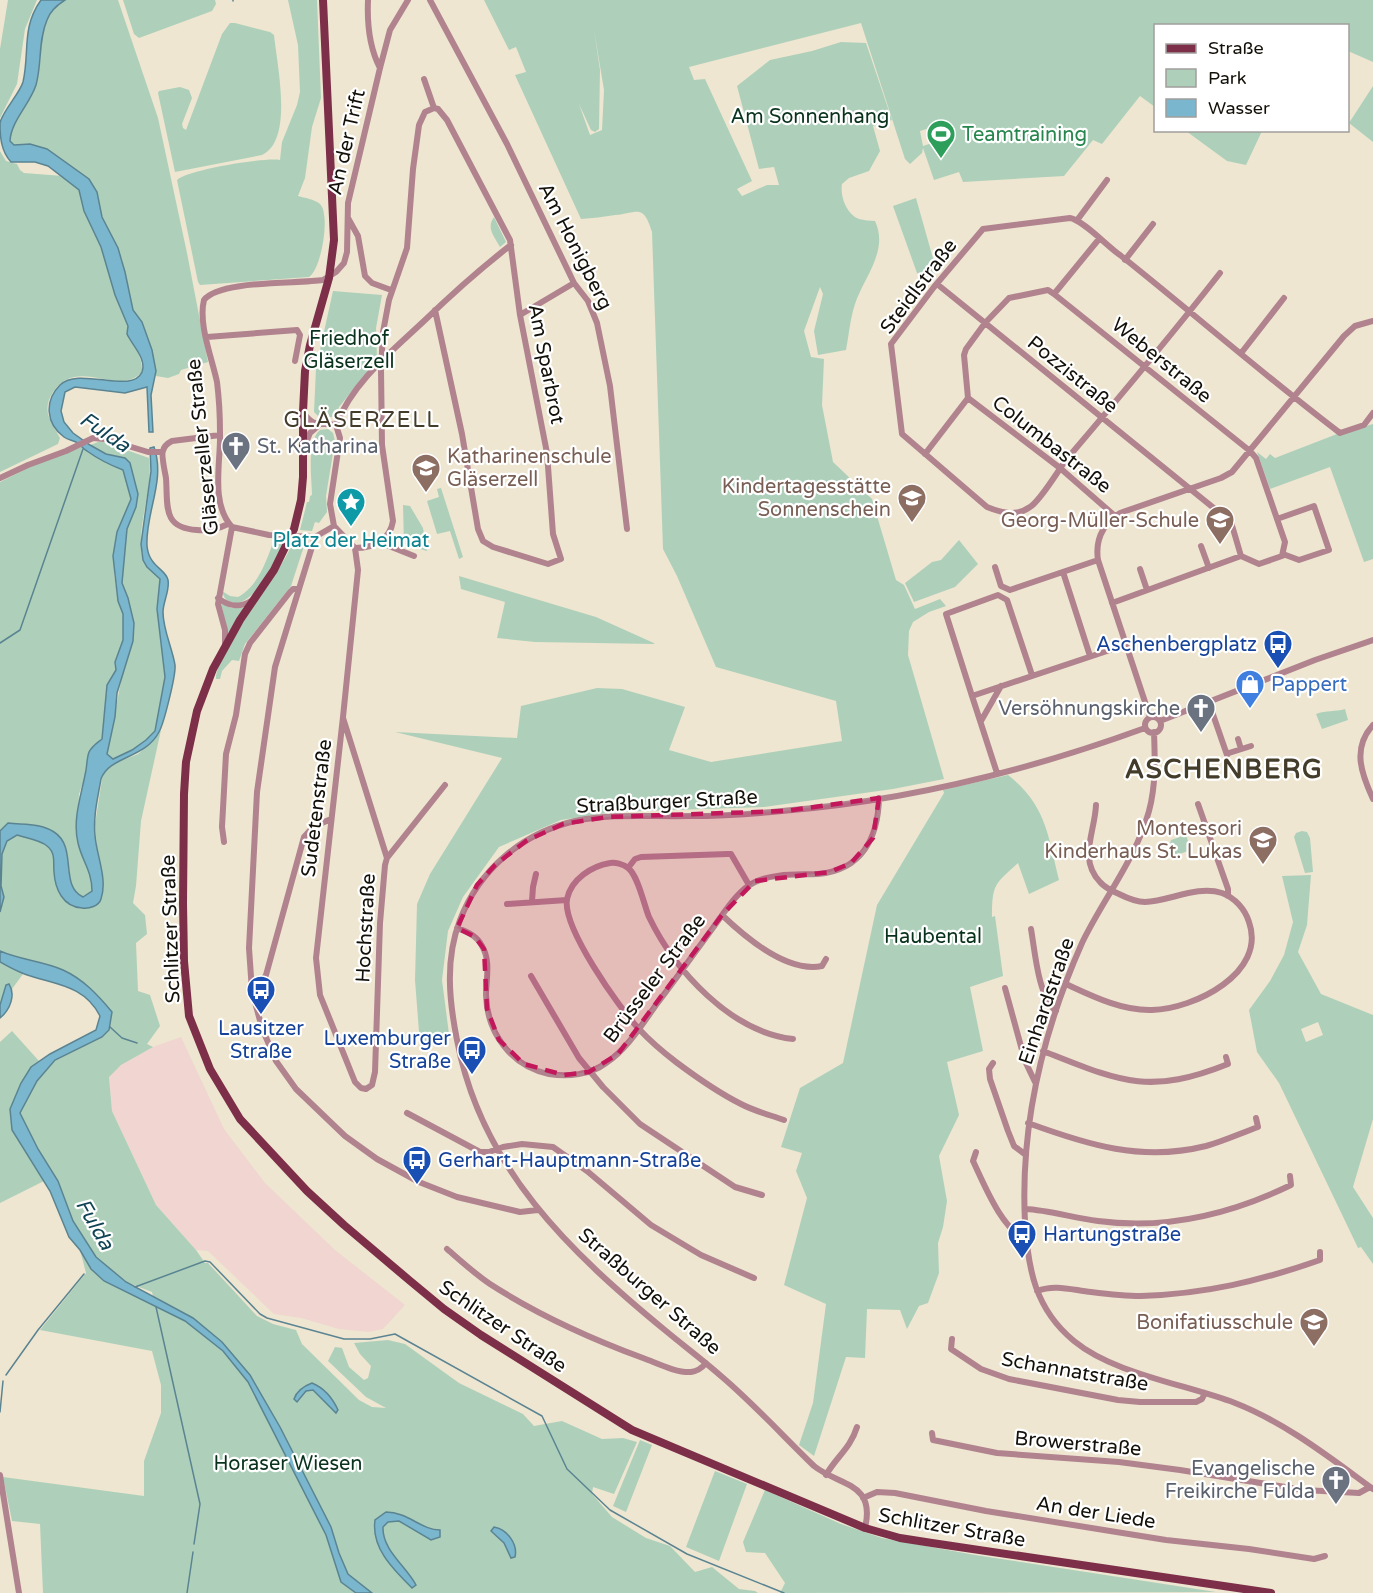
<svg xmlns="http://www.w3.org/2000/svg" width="1373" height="1593" viewBox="0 0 1373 1593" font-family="'Varela Round',sans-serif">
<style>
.industrial{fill:#f0d5d1}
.green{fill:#aed0ba;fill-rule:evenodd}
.water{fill:#7ab6cd;stroke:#5b8492;stroke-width:1.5}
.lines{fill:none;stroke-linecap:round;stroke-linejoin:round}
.stream{stroke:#5b8492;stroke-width:1.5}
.minor{stroke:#b1838f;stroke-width:6}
.major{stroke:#7d2f49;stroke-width:8}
.marked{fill:#c2185b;fill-opacity:0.2;stroke:#c2185b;stroke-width:4.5;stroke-dasharray:12 8;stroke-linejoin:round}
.labels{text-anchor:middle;stroke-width:4.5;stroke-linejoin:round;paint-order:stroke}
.park-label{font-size:20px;fill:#08321c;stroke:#fff}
.leisure-label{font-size:20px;fill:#27864d;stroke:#fff;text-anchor:start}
.street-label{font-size:20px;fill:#121008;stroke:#fff}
.worship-label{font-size:20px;fill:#5b616d;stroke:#fff;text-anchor:end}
.education-label{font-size:20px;fill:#785e54;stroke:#fff;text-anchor:end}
.culture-label{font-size:20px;fill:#0d838f;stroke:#fff}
.transit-label{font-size:20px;fill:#164399;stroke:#fff;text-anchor:end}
.shop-label{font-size:20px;fill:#366cbe;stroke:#fff;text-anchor:start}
.water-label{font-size:21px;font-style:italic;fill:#104455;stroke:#fff}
.quarter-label{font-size:22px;letter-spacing:1.5px;fill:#433c2b;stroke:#fff}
.district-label{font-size:26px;font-weight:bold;letter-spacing:1.5px;fill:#433c2b;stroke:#fff}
</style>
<rect width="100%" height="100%" fill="#eee6d0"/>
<path class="industrial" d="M181,1037L224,1129L265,1183L335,1250L405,1305L383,1329L369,1332L339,1329L301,1318L274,1314L208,1251L196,1250L156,1205L112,1111L109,1076L121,1065L153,1047Z"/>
<path class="green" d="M8,0H37L25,29L17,84L0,118V49Z
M66,0H118L158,118L187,253L208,362L181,370L179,374L168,378L156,376L151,347L142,322L133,310L122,259L102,216L97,192L93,185L83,175L47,149L30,144L14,145L10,141C12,121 30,104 36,85C42,64 38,41 47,20C51,10 57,5 66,0Z
M123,0H215L216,4L212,11L139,38L134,34Z
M288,0H317L321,98L312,127L305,178L298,196C305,198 314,199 320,204C331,215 321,270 309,277L200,285L198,282L177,180C187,170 265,157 280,160L282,142L297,105L300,92L298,45Z
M484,0H1373V62L1348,51V26H1156L1155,107L1140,96L1102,144L1093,140L1064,176L963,182L959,172L934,180L923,148L922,153L910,164L905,159L861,23L689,67L694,80L705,79L752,181L737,189L742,196L767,185H779L774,167L759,169L737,86L770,60L812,51L841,42L866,43L892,120L873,126L880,151L869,171L849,178L842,184C840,196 846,214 859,219C864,220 870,221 875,221C889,251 864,277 855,304C850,319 849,335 846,350L818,355L814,331L823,294L820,287L804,331L811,357L824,359L822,405L833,462L872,499L896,580L904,585L915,609L940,599L946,606L929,612L913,622L909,631L908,655L944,779L893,789L764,807L613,812L561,820L499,847L463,897L448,931L442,980L449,1034L420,1045L415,980L417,904L430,874L502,758L395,732L517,738L521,706L597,688L622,689L685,707L669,750L711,762L842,741L836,701L716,667L677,576L663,549L652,232C643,203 638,213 615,215C604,217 592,218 581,219L515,75L526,72L516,47L509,50ZM594,30L604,90L602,130L590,135L579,104L591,130L595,132L599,129L600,70ZM943,124L947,138L923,146L920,131Z
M230,23H235L270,32L274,35C277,65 294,140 262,155L175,172L158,93L159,91L180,87L189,90L192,98L182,124L183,128L186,130L222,34Z
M1373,86V142L1349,123Z
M1186,131H1262L1246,165L1227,161Z
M0,151L6,161L17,164L20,170L24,173L63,176L79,190L84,211L101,247L115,295L128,326L127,335C134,348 143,356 142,372C118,398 78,355 53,392C41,411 51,421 60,438L58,444L0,472Z
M916,198L936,269L933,277H922L917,273L893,206Z
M494,217L506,242L500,247C494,236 486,228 494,217Z
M333,291L382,295L376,328L377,360L339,407L336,417H319L314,412L316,368Z
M1373,424V559L1364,562L1330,467L1270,489L1257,452L1266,459L1270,454L1275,458L1337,434Z
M328,429L333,433L335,441L326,496L327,512L319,523L315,522L312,531L300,530L307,502H309L310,496L312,495C312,481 306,441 320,430Z
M101,441L149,458C154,489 133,535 144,562C147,570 155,573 160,579L157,609L165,677L155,731L146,740L132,750L113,759L107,754L123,671L128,598L122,583L127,529L136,507L138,494L130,463L125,458L106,454L90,445Z
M81,447L101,460L123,470L131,499L117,532L114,573L118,601L123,614V640L115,662L116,670L107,685L102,739L93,746L88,754L84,780L79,794L77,841L90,870L92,891L90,894L83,897C55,883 89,836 32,825C24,823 16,824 9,823L0,831V482L32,466Z
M441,488L463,557L459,559L450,531L437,534L427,501L439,497L437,489Z
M403,505L410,506L423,528L427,551L404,544Z
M274,540L285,541C277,557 256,604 235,603C227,602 224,599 222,591L230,596L238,597C258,587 267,559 274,540Z
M294,540H306L291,586L245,644L239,661L232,660L222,671L220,679H216C214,659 269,586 281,565C286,557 290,549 294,540Z
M959,540L978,564L955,587L914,602L905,583L932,562L941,560Z
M459,576L596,617L656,644L535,642L497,638L505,602L461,589Z
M221,603L231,608H244L228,633Z
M1345,709L1348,720L1322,729L1316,714C1326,710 1335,712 1345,709Z
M161,730L141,821L136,886L133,903L145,915L147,934L136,943L138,991L150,995L160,1026L147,1044L153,1047L121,1065L109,1077L112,1111L156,1205L196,1250L205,1263H208L257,1316L273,1324L296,1330L302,1344L359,1400L372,1407L386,1408L366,1397L328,1361L335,1347L342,1348L349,1367L364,1380L368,1378L371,1366L360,1354L354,1343L388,1340L405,1344L459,1383L523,1414L534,1426L562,1421L602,1439L623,1438L637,1442L614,1494L593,1487L592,1494L612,1517L646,1538L670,1546L695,1572L712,1567L739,1589L755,1591L758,1593H43L40,1524L12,1521L3,1477L144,1496V1461L161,1413V1385L152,1351L40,1330L86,1273L80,1250L91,1269L155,1305L152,1292L126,1282L96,1257L73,1221L58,1181L38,1149L20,1113L37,1081L55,1060L102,1037L109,1030L112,1012L39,963L10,956L0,951V912L4,897L1,886L2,854L7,841L17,835C26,838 41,840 48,846C56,854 53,863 54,872C56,887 61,905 78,908C87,909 93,907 100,902L102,875L97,850L95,824L103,773L113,764L138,754L154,740Z
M1008,775C1046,805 1048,835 1059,880L1029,894L1018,863C995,884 992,884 992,917L995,916L1003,976L970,987L983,1051L947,1062L959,1115L939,1156L947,1201L943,1227L938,1243L939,1273L928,1303L919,1306L907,1329L900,1310L867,1309L865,1358L846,1357L814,1456L799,1445L813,1403L826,1304L784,1285L807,1198L796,1171L802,1153L781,1147L800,1088L843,1063L877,905L944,793L943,790Z
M1302,831L1307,832L1310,838L1313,872L1305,873L1294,837L1296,833Z
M1186,835L1191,850L1165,859L1171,840Z
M1311,875L1307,925L1298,952L1321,994L1373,1015V1119L1353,1187L1373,1218V1264L1361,1247L1358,1248L1279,1083L1257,1052L1249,1010L1270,981L1284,955L1293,922L1282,876ZM1318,1022L1323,1035L1306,1042L1301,1029Z
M0,962L23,974L12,989L9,984L6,985L0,1005Z
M12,1031L39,1061L31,1067L21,1083L10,1109L12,1130L44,1181L0,1203V1042Z
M640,1440L652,1445L626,1512L613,1506Z
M715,1471L747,1484L719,1561L686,1547Z
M765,1490L841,1524L882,1538L975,1555L1216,1592L780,1593L785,1583L765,1553L746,1552L743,1542Z"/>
<path class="water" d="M41,0H65C57,5 50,11 47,20C38,41 42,64 36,85C30,104 11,121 10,141L14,145L30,144L47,149L89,179L97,192L102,217L118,248L125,272L133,310L142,322L152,350L156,371L151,395L153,432H149L147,387L125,393L75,387L65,392L61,411L64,422L73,433L90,445L106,454L125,458L130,463L138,494L136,507L127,529L122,583L128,598L134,623L133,641L117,693L115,717L107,754L113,759L132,750L146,740L155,731L165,677L157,609L160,579L147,567L143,560L141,544L151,471L150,448L154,447C166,481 145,513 147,546C149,567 166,569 168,580C170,590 163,602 163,612C163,630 172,647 175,665C176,675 164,723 159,732C145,759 109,756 101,779C98,797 93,816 95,835C96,854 108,879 101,899C99,906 89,909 82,908C63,907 55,889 54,872C53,862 56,853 47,846C41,840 26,838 17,835L7,841L2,854L1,886L4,897L0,912V831L8,823C24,825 40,823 54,832C78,847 59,886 83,897L92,891C92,871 82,861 78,843C72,819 82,793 86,770C87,764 87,757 89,752C92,746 97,743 102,739L107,685L116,670L115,662L123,640V614L118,601L113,556L117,532L131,499L123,470C110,465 98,459 87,451C83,449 80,444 76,442C72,440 68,440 64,437C46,424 44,401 60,385C79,366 132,395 142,372C147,359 132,345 127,334L128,326L115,295L101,247L84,211L79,190L48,166L35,162H11C1,151 0,137 0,123C2,112 20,93 23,82C30,52 21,28 41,0Z
M0,951C20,960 43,961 63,970C83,979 98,995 112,1012L109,1030L102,1037L55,1060L37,1081L20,1113L38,1149L58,1181L73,1221L96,1257L126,1282L193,1318L222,1342L250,1375L280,1427L331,1527L339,1553L348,1574L372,1593H356L341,1582L326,1535L248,1382L223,1351L185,1321L104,1281L91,1269L80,1250L69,1237L50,1191L12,1130L10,1109L21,1083L31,1067L50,1054L96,1030L100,1016C83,983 52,985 22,973C14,970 7,966 0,962Z
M9,984C16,995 10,1010 0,1018V1005L6,985Z
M312,1383C324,1388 333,1399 338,1410L336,1413L313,1390L306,1391L297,1402L294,1399C297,1390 304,1386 312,1383Z
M386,1512C408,1512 421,1530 440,1530V1537L431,1540L399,1521L388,1522L383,1527C382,1550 406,1566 416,1585L412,1588C393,1569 371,1548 375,1520Z
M494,1527C507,1529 518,1544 515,1557L511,1558L504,1543L491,1531Z"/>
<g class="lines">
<path class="stream" d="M233,0V1
M0,643L20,630L83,449
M110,1027L122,1038L137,1043
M135,1287L205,1261L210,1262L260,1314L267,1318L344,1339H370L395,1334L542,1416L567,1469L610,1510L687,1554L784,1593
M156,1307L200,1504L194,1544
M6,1375L38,1330L84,1274
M0,1412L3,1381
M187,1593L193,1552"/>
<path class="minor" d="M368,0C367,23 369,47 380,68
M430,0L507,144L574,283L588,301L597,323L610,386L627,529
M424,79L434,108L438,109L447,120L510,240L520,315L547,453L553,534L561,559L548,564L493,547L483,541L478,529L462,434L435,310
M348,218L358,236L365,276L372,283L391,290
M1078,219L1107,180
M1125,260L1153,224
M1220,273C1170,337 1118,399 1066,460C1057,472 1041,500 1030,507C1016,517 1002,513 987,507L902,434L891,344L934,287L983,229L1070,218C1083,220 1107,246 1120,255C1194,314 1265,376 1340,433L1364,425L1373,413
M937,284L1231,522L1241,556L1259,564L1282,556L1285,542L1256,458L1250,451L1054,294
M520,315L574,283
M207,337L297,330L300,335L295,361
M1242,352L1284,298
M968,398L1060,468L1115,516
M303,412C314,429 320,422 336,425
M336,425C353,382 391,352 424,321C452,294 481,268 511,245
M220,435L172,441C168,443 164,446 163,451C161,455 165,472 166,478C168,506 162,528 197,530C209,531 218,529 228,524
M304,448L310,433L318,426
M925,454L968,398L964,355L966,349L985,323L1009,298L1048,290L1054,294L1099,239
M0,478L28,465L66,451L93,438L105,439L148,452H162
M1277,519L1314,506L1329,550L1299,560L1283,554
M334,526L355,548L358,570L343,717L316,958L320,995L355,1082L361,1088L366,1089L372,1085L375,1072L380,923L385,865L387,858L445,785
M334,526L330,504L340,438L336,425
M232,527C210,503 221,462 220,433C220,416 219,398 217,382C212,358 198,324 204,300C219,280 297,284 323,280L336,272L344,263L347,252L348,203L380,68L390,30L408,0
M232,527L269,535L315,537L334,526
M315,537L275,667L257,792L249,948L252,991L262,1028L276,1061L296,1089L345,1136L377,1159L419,1182L457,1197L520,1212L538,1210
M379,542L414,556
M1201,546L1209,568
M355,548C374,548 390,540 393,521L382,445L381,370L383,332L389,300L407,248L413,169L419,125L425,112L434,108
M995,567L1001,586L1010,590L1098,560
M1140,569L1147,590
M1063,572L1090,656
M218,598C228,606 240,608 251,601
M1112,603L1241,556
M225,644V630L218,604L232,527
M972,696L946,614L998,595L1007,600L1032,675
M1209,703L1227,755
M1150,717L1098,560C1095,540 1103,524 1120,513L1221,478L1232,472L1344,336L1355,326L1373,321
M1145 725a8 8 0 1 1 16 0a8 8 0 1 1-16 0Z
M343,718L387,858
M981,721L1001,686
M1160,721L1315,660L1373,640
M1373,725C1352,748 1361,773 1373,799
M1154,732C1155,759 1156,785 1149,811C1136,859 1103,899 1082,943C1043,1031 1020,1125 1025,1222C1028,1269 1035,1309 1074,1341C1114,1374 1185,1384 1235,1403C1286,1423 1329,1457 1373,1489
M1238,739L1241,749
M1226,752L1229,753L1251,746
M997,773L972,696L1125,645
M1198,804L1228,889V896
M224,842L222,827L226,754L236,715L245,654L250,643L290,592L293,589H299
M628,868L635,859L641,857L728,854H731L749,885
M532,901L533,887L536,874
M507,904L567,900
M722,915C746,938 787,973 822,966L826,959
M457,928C468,932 477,936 482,946C491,961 486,979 486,995C487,1033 511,1066 549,1074C568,1077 590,1075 606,1063C627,1049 641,1026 656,1005C676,979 696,951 715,925C726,910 738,890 755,882C774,873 797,875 818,874C862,870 878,838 879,798
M1031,929C1035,951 1038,997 1056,1011
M531,976L579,1058L603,1087L640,1124L735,1187L762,1195
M1066,984C1092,996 1122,1011 1152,1010C1194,1009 1267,973 1249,922C1245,909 1235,898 1222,893C1197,885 1170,901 1145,902C1137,902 1127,898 1119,894C1112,891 1105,888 1100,882C1078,859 1095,832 1096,805
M1005,988L1025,1061L1035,1082
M252,991L260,985L266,975L304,837L313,827L331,819
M1043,1051C1119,1081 1148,1096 1228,1064L1226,1057
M993,1063L989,1069L990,1079L1008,1131L1014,1146L1026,1155
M407,1113L480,1152H489L503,1147L522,1144L553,1147L587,1171L651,1225L701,1255L754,1278
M784,1120C770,1115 754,1111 741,1104C719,1093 696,1077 676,1062C663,1052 650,1041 639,1029C619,1008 562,927 567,899C571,879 592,866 610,863C615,862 623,864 628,868C638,875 644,905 649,917C675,971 731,1032 793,1039
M1028,1123C1088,1145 1142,1162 1206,1146C1224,1141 1241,1133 1258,1127L1256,1118
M976,1152L973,1161C984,1184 1002,1230 1026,1239
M1025,1209C1049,1210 1073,1218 1098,1221C1166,1230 1229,1215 1291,1185L1290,1176
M447,1249C461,1261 475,1274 490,1284C538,1315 589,1338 643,1358C657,1363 676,1373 691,1372C698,1371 702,1368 706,1363
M1037,1291C1055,1284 1072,1290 1091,1292C1107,1294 1124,1296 1141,1296C1205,1294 1260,1281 1320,1260V1252
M952,1339L951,1349L981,1369L1009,1379L1118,1400L1140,1402H1196L1202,1399L1205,1393
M932,1433L933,1440L997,1453L1119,1462L1180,1470L1304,1490L1359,1493L1370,1487
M0,1475L19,1593
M826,1475C837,1456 850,1449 857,1427
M863,1498L877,1492L895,1493L986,1511L1166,1540L1249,1549L1314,1559L1325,1556
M865,1528C876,1482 839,1486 814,1466C783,1436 754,1404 721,1376C703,1360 684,1346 666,1331C570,1252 481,1168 457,1040C449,1000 445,959 460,920C479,870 522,833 575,821C612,813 651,817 689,816C720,816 752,814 782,811C905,801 1030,770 1145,728"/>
<path class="major" d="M323,0L334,240L329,278L310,345L305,371L303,412V477L301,500L294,529L274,570L240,620L213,669L197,711L186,762L184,794L183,903L184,961L189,1016L210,1069L240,1119L307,1191L344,1225L409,1280L444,1309L481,1335L632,1430L865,1528L900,1538L932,1543L1271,1593"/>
</g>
<path class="marked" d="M879,798L873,838L851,863L830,872L755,881L722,915L618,1054L589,1072L564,1075L524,1064L499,1040L487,1009L484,949L475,937L457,928L477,885L495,865L526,841L563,824L607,817L785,811Z"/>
<defs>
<g id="stadium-pin" transform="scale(1.5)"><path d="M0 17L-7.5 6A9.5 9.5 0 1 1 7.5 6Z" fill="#2e9e5b" stroke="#fff"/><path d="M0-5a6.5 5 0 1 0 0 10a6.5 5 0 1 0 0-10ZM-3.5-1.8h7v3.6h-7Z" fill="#fff"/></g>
<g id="church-pin" transform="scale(1.5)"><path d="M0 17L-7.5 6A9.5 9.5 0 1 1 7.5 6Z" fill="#6b7280" stroke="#fff"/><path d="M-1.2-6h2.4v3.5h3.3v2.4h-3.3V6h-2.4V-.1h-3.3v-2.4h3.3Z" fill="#fff"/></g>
<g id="school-pin" transform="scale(1.5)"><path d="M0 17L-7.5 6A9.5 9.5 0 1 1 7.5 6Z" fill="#8d6e63" stroke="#fff"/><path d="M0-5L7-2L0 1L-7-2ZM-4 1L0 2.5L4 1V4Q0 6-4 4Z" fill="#fff"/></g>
<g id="sight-pin" transform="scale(1.5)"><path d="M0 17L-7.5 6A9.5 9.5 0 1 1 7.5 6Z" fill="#0f9aa8" stroke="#fff"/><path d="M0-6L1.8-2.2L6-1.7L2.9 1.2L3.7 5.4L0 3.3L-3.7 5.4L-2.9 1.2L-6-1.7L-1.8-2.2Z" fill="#fff"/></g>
<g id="bus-pin" transform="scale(1.5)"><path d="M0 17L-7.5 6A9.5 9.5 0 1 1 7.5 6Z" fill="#1a4fb4" stroke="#fff"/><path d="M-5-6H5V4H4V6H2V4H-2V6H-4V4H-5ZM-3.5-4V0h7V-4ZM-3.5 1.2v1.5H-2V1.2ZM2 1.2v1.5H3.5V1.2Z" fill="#fff"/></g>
<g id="shop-pin" transform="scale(1.5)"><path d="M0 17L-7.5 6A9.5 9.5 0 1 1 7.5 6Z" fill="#3f7fe0" stroke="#fff"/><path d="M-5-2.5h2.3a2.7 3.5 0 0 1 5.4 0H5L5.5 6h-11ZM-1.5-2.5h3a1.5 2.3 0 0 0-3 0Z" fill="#fff"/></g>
</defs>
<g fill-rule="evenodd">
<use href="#stadium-pin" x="941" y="134"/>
<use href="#church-pin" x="236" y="446"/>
<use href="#school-pin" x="426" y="468"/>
<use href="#school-pin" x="912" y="498"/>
<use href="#sight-pin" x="351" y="502"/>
<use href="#school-pin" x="1220" y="520"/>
<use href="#bus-pin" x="1278" y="644"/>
<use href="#shop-pin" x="1250" y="684"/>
<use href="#church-pin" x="1201" y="708"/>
<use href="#school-pin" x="1263" y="840"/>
<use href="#bus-pin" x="261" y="990"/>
<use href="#bus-pin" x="472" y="1050"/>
<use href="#bus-pin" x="417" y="1160"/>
<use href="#bus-pin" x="1022" y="1234"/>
<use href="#school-pin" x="1314" y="1322"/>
<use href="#church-pin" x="1336" y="1480"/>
</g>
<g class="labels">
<g class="park-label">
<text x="810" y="123">Am Sonnenhang</text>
<text x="349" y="345">Friedhof<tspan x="349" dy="23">Gläserzell</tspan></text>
<text x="933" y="943">Haubental</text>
<text x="288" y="1470">Horaser Wiesen</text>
</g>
<g class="leisure-label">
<text x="962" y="141">Teamtraining</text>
</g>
<g class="street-label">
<text transform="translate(346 142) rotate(-77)" y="7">An der Trift</text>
<text transform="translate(576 246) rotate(63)" y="7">Am Honigberg</text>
<text transform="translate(918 286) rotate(-53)" y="7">Steidlstraße</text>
<text transform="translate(1162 360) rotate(39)" y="7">Weberstraße</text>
<text transform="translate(547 364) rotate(79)" y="7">Am Sparbrot</text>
<text transform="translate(1073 374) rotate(39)" y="7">Pozzistraße</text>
<text transform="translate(1052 444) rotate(38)" y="7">Columbastraße</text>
<text transform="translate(202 447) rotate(-96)" y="7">Gläserzeller Straße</text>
<text transform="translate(667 801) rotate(-3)" y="7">Straßburger Straße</text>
<text transform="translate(316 808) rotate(-83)" y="7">Sudetenstraße</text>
<text transform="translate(365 928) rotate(-87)" y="7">Hochstraße</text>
<text transform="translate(170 929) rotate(-92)" y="7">Schlitzer Straße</text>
<text transform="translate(654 978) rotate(-53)" y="7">Brüsseler Straße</text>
<text transform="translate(1046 1001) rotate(-71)" y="7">Einhardstraße</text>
<text transform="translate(650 1291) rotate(41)" y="7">Straßburger Straße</text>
<text transform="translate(503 1326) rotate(34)" y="7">Schlitzer Straße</text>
<text transform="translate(1075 1371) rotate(10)" y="7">Schannatstraße</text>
<text transform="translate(1078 1443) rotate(5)" y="7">Browerstraße</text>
<text transform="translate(1096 1512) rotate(9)" y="7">An der Liede</text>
<text transform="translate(952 1527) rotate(10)" y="7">Schlitzer Straße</text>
</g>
<g class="worship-label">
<text x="257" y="453" text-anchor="start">St. Katharina</text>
<text x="1180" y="715">Versöhnungskirche</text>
<text x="1315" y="1475">Evangelische<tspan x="1315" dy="23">Freikirche Fulda</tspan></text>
</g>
<g class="education-label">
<text x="447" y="463" text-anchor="start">Katharinenschule<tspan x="447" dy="23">Gläserzell</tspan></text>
<text x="891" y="493">Kindertagesstätte<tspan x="891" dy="23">Sonnenschein</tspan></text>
<text x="1199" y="527">Georg-Müller-Schule</text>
<text x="1242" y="835">Montessori<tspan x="1242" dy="23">Kinderhaus St. Lukas</tspan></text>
<text x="1293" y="1329">Bonifatiusschule</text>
</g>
<g class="culture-label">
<text x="351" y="547">Platz der Heimat</text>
</g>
<g class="transit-label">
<text x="1257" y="651">Aschenbergplatz</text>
<text x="261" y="1035" text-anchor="middle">Lausitzer<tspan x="261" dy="23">Straße</tspan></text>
<text x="451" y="1045">Luxemburger<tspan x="451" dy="23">Straße</tspan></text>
<text x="438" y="1167" text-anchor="start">Gerhart-Hauptmann-Straße</text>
<text x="1043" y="1241" text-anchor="start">Hartungstraße</text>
</g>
<g class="shop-label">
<text x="1271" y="691">Pappert</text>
</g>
<g class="water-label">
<text transform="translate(105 432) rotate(34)" y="7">Fulda</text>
<text transform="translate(95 1224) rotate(60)" y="7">Fulda</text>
</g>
<g class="quarter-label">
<text x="362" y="427">GLÄSERZELL</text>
</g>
<g class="district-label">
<text x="1224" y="778">ASCHENBERG</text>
</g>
</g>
<rect x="1154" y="24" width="195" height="108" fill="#ffffff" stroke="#a09f9c" stroke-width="1.5"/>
<rect x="1166" y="44" width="30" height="9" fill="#7d2f49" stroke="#a09f9c" stroke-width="1.5"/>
<text x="1208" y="54" font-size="18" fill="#121008">Straße</text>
<rect x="1166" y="69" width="30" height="18" fill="#aed0ba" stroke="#a09f9c" stroke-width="1.5"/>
<text x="1208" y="84" font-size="18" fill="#121008">Park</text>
<rect x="1166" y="99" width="30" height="18" fill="#7ab6cd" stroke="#a09f9c" stroke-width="1.5"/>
<text x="1208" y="114" font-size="18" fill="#121008">Wasser</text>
</svg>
